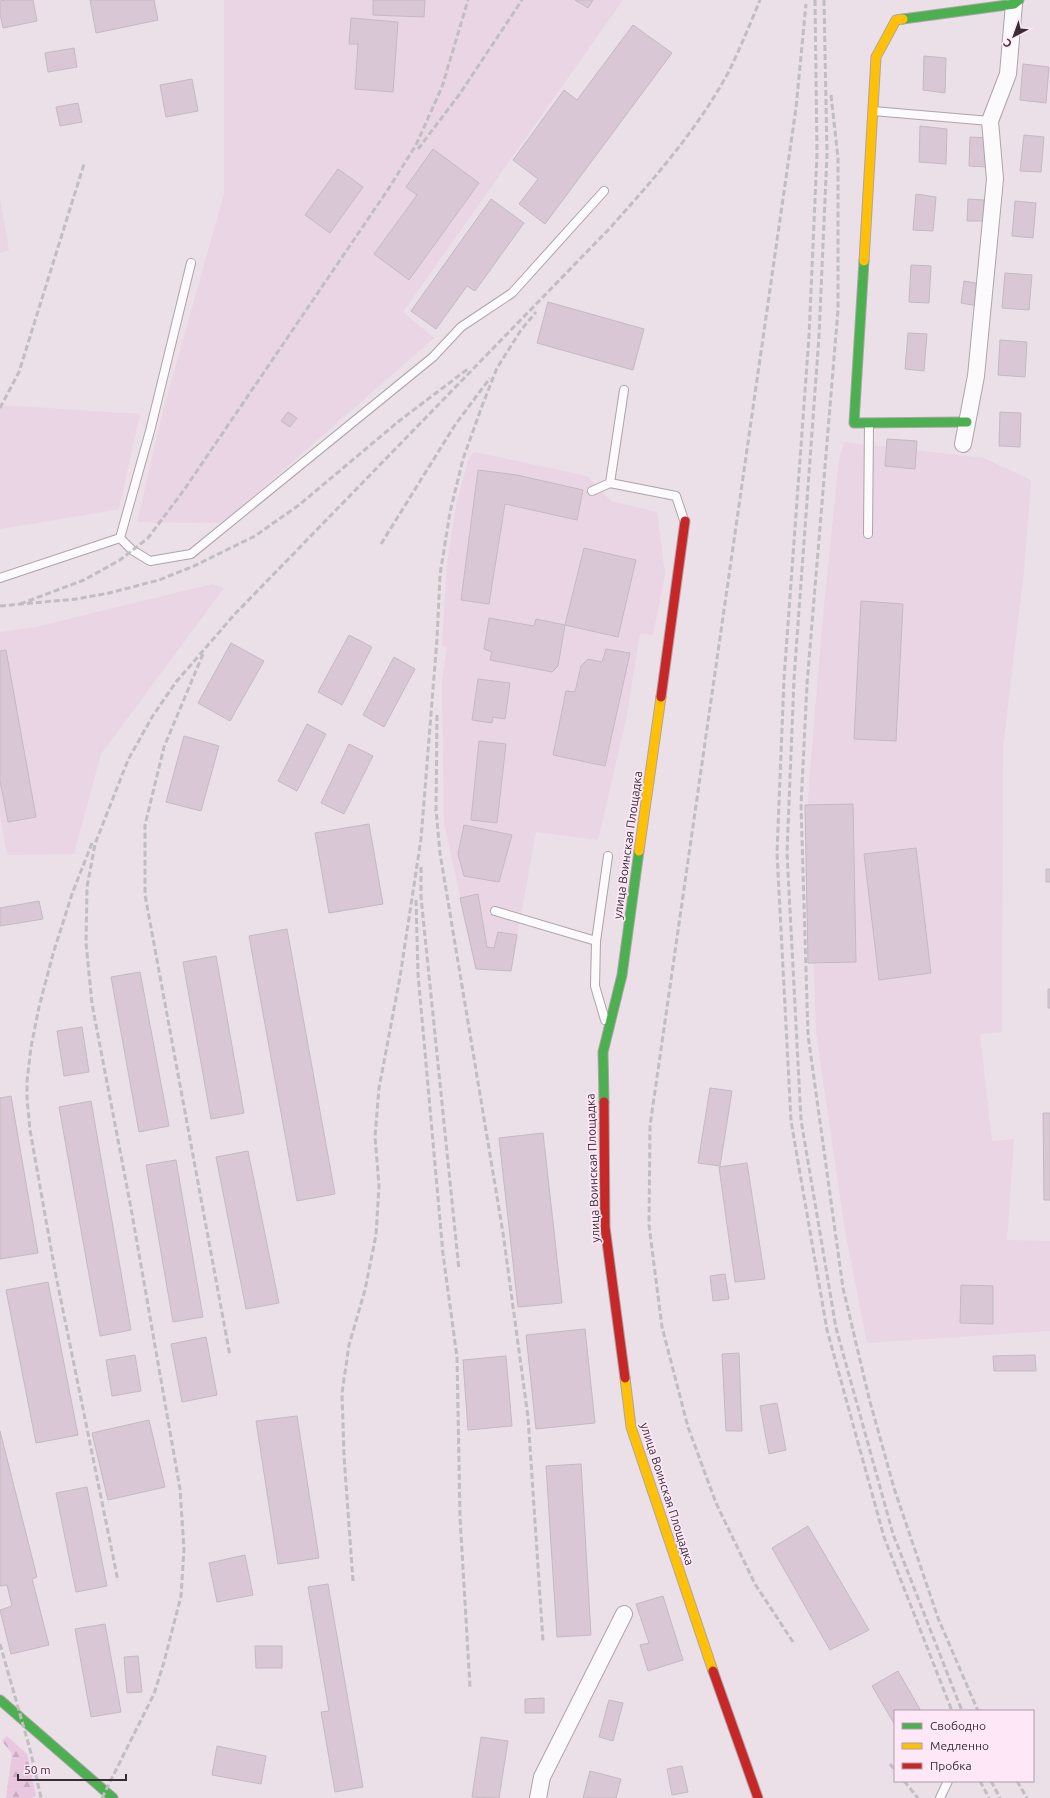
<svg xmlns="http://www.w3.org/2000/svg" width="1050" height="1798" viewBox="0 0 1050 1798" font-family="Ubuntu,sans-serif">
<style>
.built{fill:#ead5e5}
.forest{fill:url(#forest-firs)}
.building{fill:#dac7d6;stroke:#c3bac0}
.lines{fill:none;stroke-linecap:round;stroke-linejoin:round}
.lane-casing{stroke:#ada4aa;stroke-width:10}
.street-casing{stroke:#ada4aa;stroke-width:18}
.fast-casing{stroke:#ada4aa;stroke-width:11}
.slow-casing{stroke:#ada4aa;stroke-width:11}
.jam-casing{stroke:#ada4aa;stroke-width:11}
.lane{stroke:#fcfafc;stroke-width:8}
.street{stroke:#fcfafc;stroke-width:16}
.fast{stroke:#4caf50;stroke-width:9}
.slow{stroke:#ffc107;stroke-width:9}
.jam{stroke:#c62828;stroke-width:9}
.rail{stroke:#c1bec1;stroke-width:3;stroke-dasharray:6 3;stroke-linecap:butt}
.labels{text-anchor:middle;stroke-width:3.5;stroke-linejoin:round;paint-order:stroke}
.street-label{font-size:12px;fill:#362e34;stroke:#fee7f7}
</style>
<defs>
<pattern id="forest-firs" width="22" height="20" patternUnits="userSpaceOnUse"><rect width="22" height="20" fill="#e8c7df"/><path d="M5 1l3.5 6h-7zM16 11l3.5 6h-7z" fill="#c8abc0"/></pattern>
</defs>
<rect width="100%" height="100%" fill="#ebdfe8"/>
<path class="built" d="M224,0H623L403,312L434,338L223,523L137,522L163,411L224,194Z
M0,198L9,250L0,253Z
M0,405L140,414L119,509L0,529Z
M844,442L984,458L1031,480L1024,571L1003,747L1002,1032L980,1034L992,1141L1014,1139L1007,1240L1050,1241V1331L867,1343L845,1231L816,1032L808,797L822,627L839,459Z
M475,452L587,476L611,501L657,512L665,574L653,635L640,634L626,720L598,840L536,832L511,971L476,969L444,823L442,681L447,647L442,646L447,564L457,501L469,457Z
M212,584L224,588L101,754L74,854L7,855L0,816V632L36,627Z"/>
<path class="forest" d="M7,1736L27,1754L36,1795L32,1798H6L12,1754L2,1741Z"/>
<path class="building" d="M5,0H33L37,21L3,28L0,14V1Z
M90,0H154L158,20L96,33Z
M373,0H425L424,17L373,15Z
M575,0H593L588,8Z
M351,18L398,22L393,92L355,89L358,44H349Z
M633,25L672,53L545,224L519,204L538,179L513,160L564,90L577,100Z
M74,48L77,67L48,72L45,53Z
M924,56L946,58L945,93L923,90Z
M1023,64L1049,67L1046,103L1020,100Z
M192,79L198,111L166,117L160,85Z
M78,103L82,122L60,126L56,107Z
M920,126L947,129L946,164L919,162Z
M1024,135L1044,137L1041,172L1020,171Z
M970,137L989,138L987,167L969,166Z
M433,149L479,183L409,280L374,254L417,195L406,187Z
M338,169L363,187L330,233L305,215Z
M916,194L936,197L933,231L913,230Z
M491,199L524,223L475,291L467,286L436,329L411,311Z
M968,199L984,200L983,221H967Z
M1015,201L1036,203L1033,238L1012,236Z
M911,265L931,266L929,303L909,302Z
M1005,273L1032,275L1029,310L1002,308Z
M964,281L981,284L978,306L961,303Z
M548,302L644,329L633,370L537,343Z
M908,333L927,334L924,371L905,369Z
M1000,340L1027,342L1025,377L998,375Z
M288,412L297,418L290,427L281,421Z
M1000,412L1021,413L1020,447L999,446Z
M887,439L917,441L915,469L885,466Z
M478,470L517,475L583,490L577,520L505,504L489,604L461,600Z
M584,548L636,560L618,637L565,625Z
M861,601L903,604L896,741L854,739Z
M489,618L534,626L536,619L565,625L558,666L552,672L490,660L492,652L484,649Z
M349,635L372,647L342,705L318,692Z
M231,643L264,661L230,721L198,703Z
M606,649L630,653L605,766L553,755L566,691L575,692L581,666L588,659L602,662Z
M6,650L36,817L8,822L0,781V651Z
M394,657L415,669L384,727L363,715Z
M478,679L510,683L505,719L493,717L492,723L472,720Z
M307,724L326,734L297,791L278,781Z
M184,736L219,746L201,811L166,802Z
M479,741L506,744L497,823L471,820Z
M349,744L373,756L344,814L321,803Z
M853,804L856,962L808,963L805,805Z
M369,824L383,904L329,913L315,833Z
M464,825L512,835L499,882L464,876L458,854Z
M916,848L931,973L879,980L864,854Z
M1046,869H1050V882H1046Z
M478,894L487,947L494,948L498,932L517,935L511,971L476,969L460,898Z
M39,901L43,919L0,926V908Z
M287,929L335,1194L297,1201L249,936Z
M216,956L244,1113L211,1119L183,962Z
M140,972L169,1126L139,1132L111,977Z
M1048,989H1050V1008H1048Z
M82,1027L89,1072L64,1076L57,1031Z
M710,1088L732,1091L720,1166L698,1163Z
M11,1096L38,1253L0,1259V1098Z
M91,1101L131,1330L100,1336L59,1107Z
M1043,1113H1050V1200H1044Z
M543,1133L562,1303L518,1307L499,1138Z
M248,1151L279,1303L246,1309L216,1157Z
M176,1160L203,1317L173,1322L146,1165Z
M747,1163L765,1279L735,1282L719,1167Z
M725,1274L729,1299L713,1301L710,1276Z
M48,1282L78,1435L36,1443L6,1290Z
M961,1285L993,1286V1324L960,1323Z
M585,1329L595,1423L536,1429L526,1335Z
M206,1337L217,1395L182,1402L171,1344Z
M739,1353L742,1431H726L722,1354Z
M135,1355L141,1391L112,1396L106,1360Z
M1035,1355L1036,1371H994L993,1356Z
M506,1356L512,1426L468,1430L463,1360Z
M777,1403L786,1450L769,1454L760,1406Z
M297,1416L319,1558L278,1564L256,1421Z
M149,1420L165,1487L108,1500L92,1433Z
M0,1431L37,1577L32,1579L49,1645L11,1654L0,1610L12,1606L7,1585L0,1586Z
M581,1464L591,1635L557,1637L546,1466Z
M87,1487L107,1586L76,1592L56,1493Z
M808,1526L869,1630L830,1650L772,1548Z
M245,1555L253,1595L217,1602L209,1563Z
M328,1584L363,1787L335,1792L321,1712L329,1711L308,1587Z
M663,1596L683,1660L648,1671L640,1645L649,1643L636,1604Z
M105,1624L121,1712L91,1717L75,1629Z
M255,1646H282V1668H256Z
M138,1656L142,1692L127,1693L124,1657Z
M898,1671L921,1711H895V1725L872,1686Z
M544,1698V1713H525V1699Z
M609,1700L623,1703L613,1741L599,1737Z
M481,1737L508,1741L499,1798L472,1797Z
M217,1746L266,1756L261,1784L212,1775Z
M682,1766L688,1792L672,1795L667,1769Z
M590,1771L621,1779L616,1798H583Z"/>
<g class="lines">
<g class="lane-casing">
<path id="lane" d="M873,111L990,121
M610,483L624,390
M592,491L610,483L676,496L684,520
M868,534L869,424
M120,538L132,550L150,561L191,554L433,357L461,327L512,293L604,191
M0,578L120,538L150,431L191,263
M495,911L596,941
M605,1020L595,986L596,941L608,856
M940,1798L948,1781"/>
</g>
<g class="street-casing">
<path id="street" d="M963,444L976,376L995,179L990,121L1008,74L1014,4
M538,1798L542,1777L624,1614"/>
</g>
<g class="fast-casing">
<path id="fast" d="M903,19L1014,4L1019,0
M864,261L854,423L967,422
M604,1102L603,1052L622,975L639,851
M0,1700L113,1798"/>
</g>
<g class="slow-casing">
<path id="slow" d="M864,261L876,57L896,20L903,19
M639,851L661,697
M625,1378L631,1427L713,1671"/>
</g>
<g class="jam-casing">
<path id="jam" d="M661,697L685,521
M604,1102L605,1227L625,1378
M713,1671L758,1798"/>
</g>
<use href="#lane" class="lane"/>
<use href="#street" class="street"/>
<use href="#fast" class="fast"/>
<use href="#slow" class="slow"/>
<use href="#jam" class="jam"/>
<path class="rail" d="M815,0L817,154L809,336L784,679L777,853L791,1121L827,1330L884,1537L952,1711
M824,0L827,154L819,336L794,679L787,853L801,1120L836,1328L893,1534L962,1711
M831,95L838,158V310L807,684L801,806L808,1035L843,1288L869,1398L894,1488L938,1618L978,1711
M418,149L459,95L522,0
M0,408L19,372L84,164
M381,544L455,425L490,378
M20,604L84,580L120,560L148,538L184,490L387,191L416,145L442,87L468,0
M0,606L76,599L109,593L159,580L194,566L255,536L299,505L399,421L469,368
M203,654L164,747L145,825V895L230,1356
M437,715L436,810L440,853L503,1233L528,1417L543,1641
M92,843L72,894L53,954L39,1007L31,1047L27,1081V1098L30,1130L55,1271L118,1581
M421,867V897L459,1270
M416,900L418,974L443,1254L457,1357L460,1517L470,1687
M353,1581L344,1456L342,1393L349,1345L365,1290L376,1235L379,1186L375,1137L379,1088L400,977L421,839L437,639L440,575L450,512L463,459L482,406L497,368L521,330L536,312
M793,1642L755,1584L716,1503L688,1427L662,1327L649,1225L650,1126L796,108L806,4
M0,1644L31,1753L41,1798
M890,1764L895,1770
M904,1781L918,1798
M980,1781L989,1798
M991,1781L1000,1798
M1017,1781L1027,1798
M102,1798L154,1694L164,1662L181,1596L184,1549L180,1489L131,1208L92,1004L86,943L87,887L95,844L128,760L152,717L176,682L234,615L610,228C653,180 697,130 728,73C740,49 750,24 760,0"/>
</g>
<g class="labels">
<g class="street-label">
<text transform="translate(628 845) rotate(-82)" y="4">улица Воинская Площадка</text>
<text transform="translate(593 1168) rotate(-92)" y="4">улица Воинская Площадка</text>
<text transform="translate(667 1494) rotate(72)" y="4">улица Воинская Площадка</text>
</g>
</g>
<rect x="894" y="1710" width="140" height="72" fill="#fee7f7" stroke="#ae9da9"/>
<rect x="902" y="1723" width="20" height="6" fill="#4caf50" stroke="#ae9da9"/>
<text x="930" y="1730" font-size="12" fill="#362e34">Свободно</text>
<rect x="902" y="1743" width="20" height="6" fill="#ffc107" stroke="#ae9da9"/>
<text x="930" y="1750" font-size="12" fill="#362e34">Медленно</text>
<rect x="902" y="1763" width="20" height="6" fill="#c62828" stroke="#ae9da9"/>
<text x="930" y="1770" font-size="12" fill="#362e34">Пробка</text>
<g transform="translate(1014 36) rotate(221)" stroke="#fee7f7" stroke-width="3" paint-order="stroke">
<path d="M0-3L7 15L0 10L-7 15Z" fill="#362e34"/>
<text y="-6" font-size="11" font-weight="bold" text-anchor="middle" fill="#362e34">С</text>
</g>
<path d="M18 1774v6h108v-6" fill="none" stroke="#362e34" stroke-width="2"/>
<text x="24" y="1774" font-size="12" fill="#362e34" stroke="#fee7f7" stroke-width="3" paint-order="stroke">50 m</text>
</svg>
